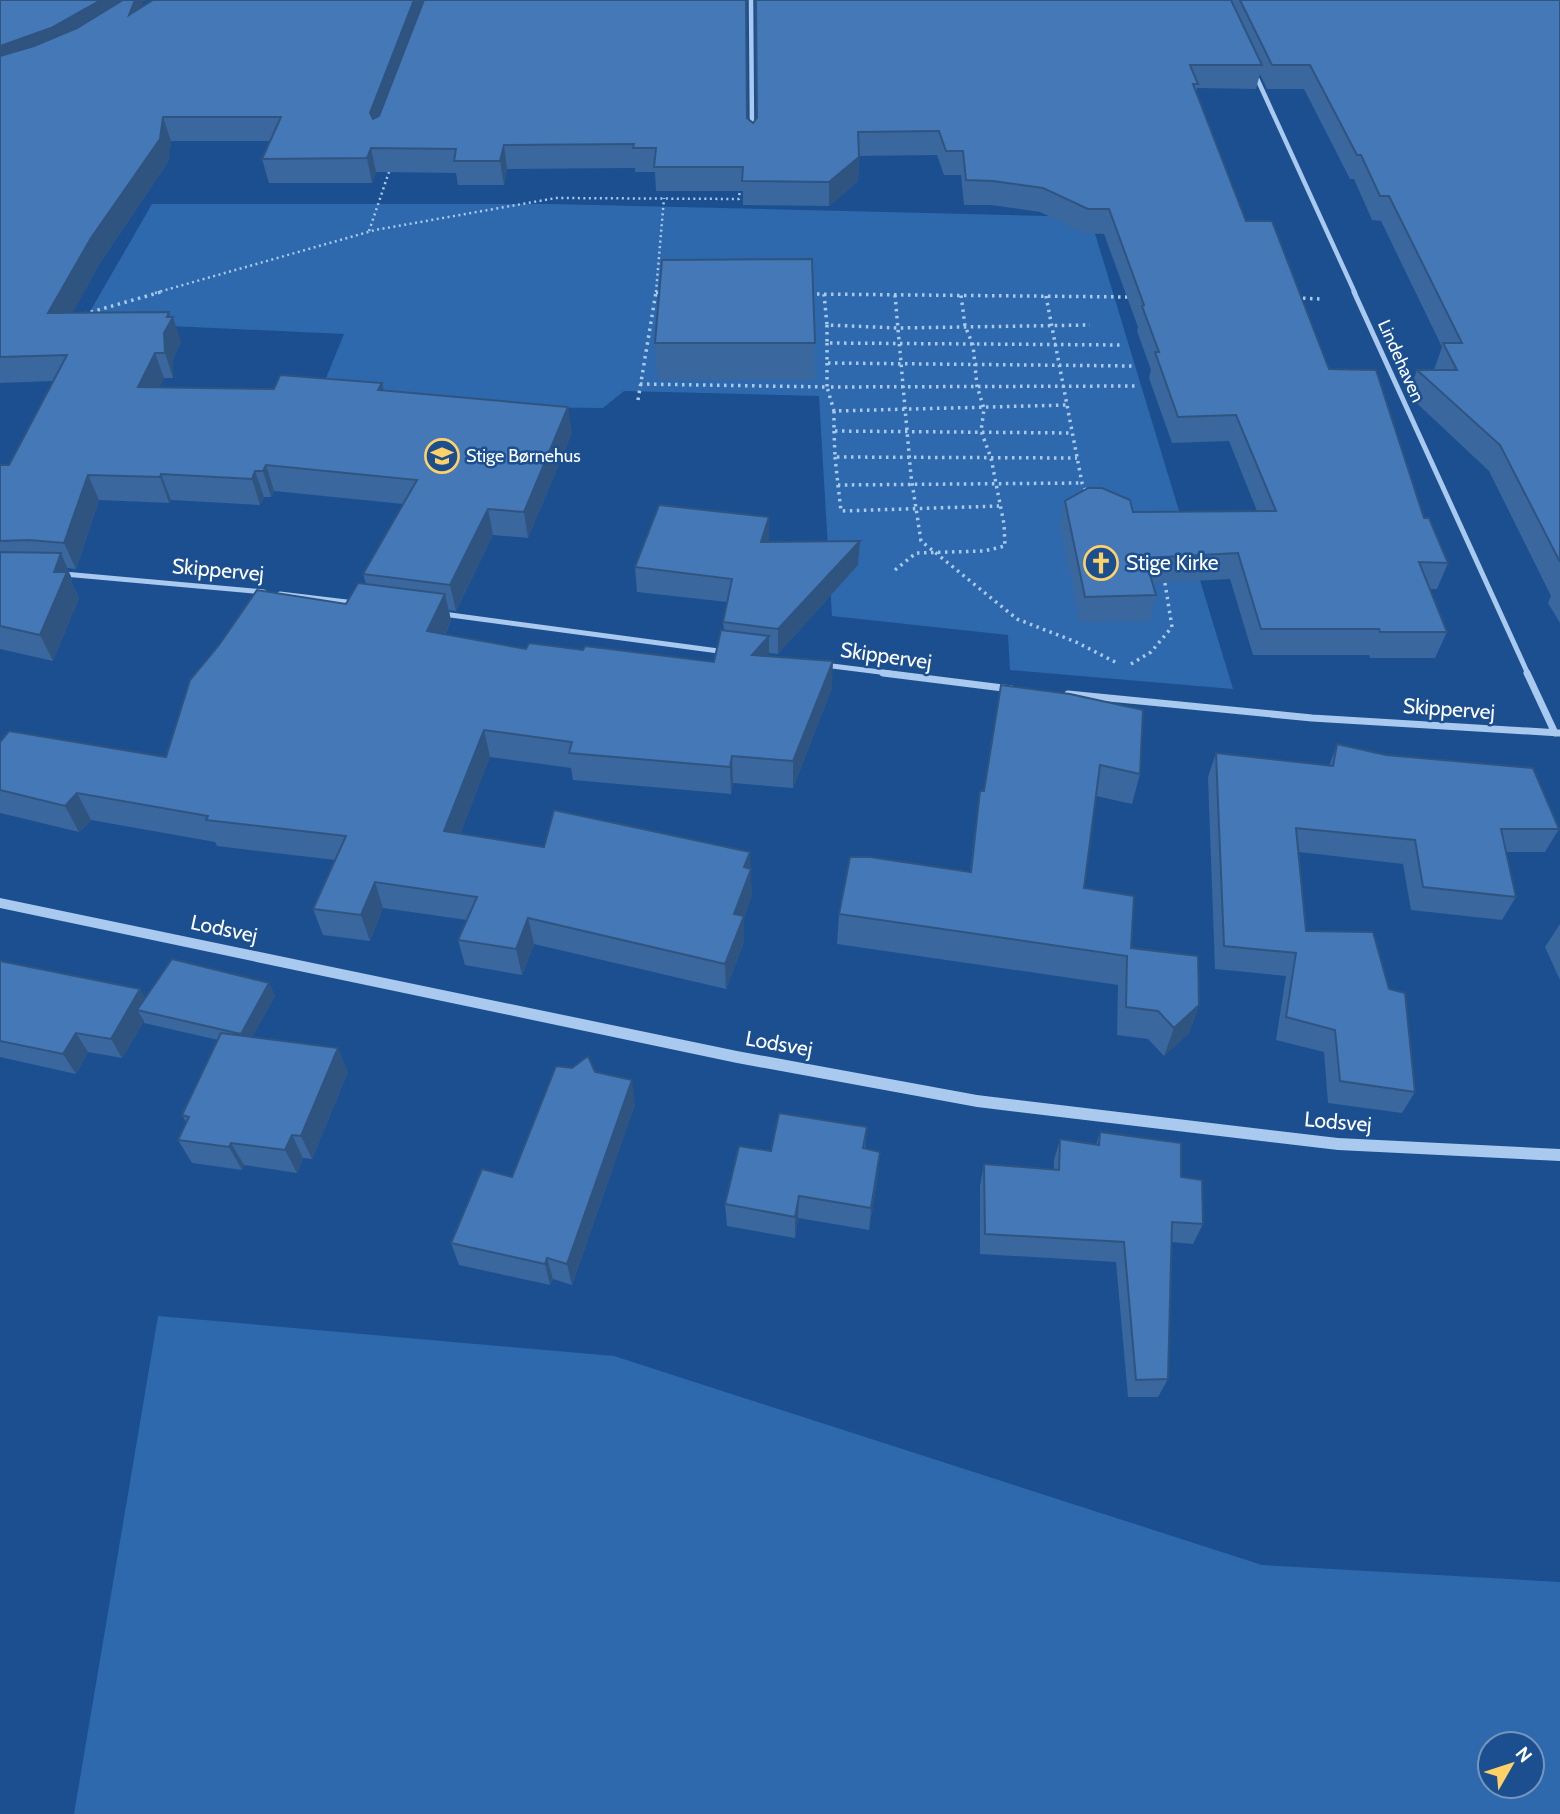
<svg xmlns="http://www.w3.org/2000/svg" width="1560" height="1814" viewBox="0 0 1560 1814" font-family="Cabin,sans-serif">
<style>
.green{fill:#2e69ad;fill-rule:evenodd}
.lines{fill:none;stroke-linecap:round;stroke-linejoin:round}
.path-far1{stroke:#a9c9ee;stroke-width:2.5;stroke-dasharray:2 3.5;stroke-linecap:butt}
.path{stroke:#a9c9ee;stroke-width:3.5;stroke-dasharray:2.5 4.5;stroke-linecap:butt}
.minor-far2{stroke:#a9c9ee;stroke-width:4.5}
.minor-far1{stroke:#a9c9ee;stroke-width:5}
.minor{stroke:#a9c9ee;stroke-width:7}
.tertiary{fill:#a9c9ee;fill-rule:evenodd}
.wall{fill:#3a679d}
.shaded-wall{fill:#305480}
.building{fill:#4478b7;stroke:#305480;stroke-width:2}
.labels{text-anchor:middle;stroke-width:5;stroke-linejoin:round;paint-order:stroke}
.far-street-label{font-size:18px;fill:#fff;stroke:#1b4f8f}
.far-poi-label{font-size:18px;fill:#fff;stroke:#1b4f8f;text-anchor:start}
.poi-label{font-size:21px;fill:#fff;stroke:#1b4f8f;text-anchor:start}
.street-label{font-size:21px;fill:#fff;stroke:#1b4f8f}
</style>
<rect width="100%" height="100%" fill="#1b4f8f"/>
<path class="green" d="M152,204H552L1090,217L1233,689L1010,670L1008,635L832,616L819,396L624,391L603,408L315,405L344,334L84,322Z
M158,1316L614,1356L1262,1565L1560,1582V1814H74ZM1490,1744H1532V1786H1490Z"/>
<g class="lines">
<path class="path-far1" d="M369,231L390,169
M656,292L664,198
M155,293L375,230L556,198L739,199L740,188
M656,293L664,292"/>
<path class="path" d="M810,294L1130,297
M824,294L827,325L898,328L1090,325
M895,295L911,476L921,541L1017,619L1076,642L1117,663
M1046,296L1082,483L1087,493
M1296,298L1322,299
M84,314L161,292
M827,325V343L1124,345
M827,343V363L1133,366
M827,363V387L1135,386
M640,384L827,387L834,411L1067,405
M638,400L656,292H664
M834,411V431L1072,433
M834,431L835,457L1077,458
M835,457L838,485L1082,483
M838,485L841,511L999,506
M895,570L916,553L984,551L1005,546L1004,524L991,458L981,431L984,409L977,386L973,345L965,326L961,295
M1131,664L1151,652L1172,627L1164,577"/>
<path class="minor-far2" d="M751,0L752,129
M1255,74L1355,293"/>
<path class="minor-far1" d="M1354,292L1528,674
M64,574L264,592
M280,594L355,603
M443,614L726,652
M824,665L896,674"/>
<path class="minor" d="M883,673L1011,689
M1527,673L1555,733
M1068,694L1312,718L1560,733"/>
<path class="tertiary" d="M0,898L737,1051L977,1095L1338,1138L1560,1149V1161L1338,1150L977,1107L737,1063L0,908Z"/>
</g>
<path class="wall" d="M0,0L142,3L143,6L747,118L753,123L757,118L756,0H1560V623L1548,603L1551,596L1489,471L1408,395L1417,370H1434L1442,347L1381,221L1372,220L1354,179H1350L1304,89H1267L1260,74L1256,89L1197,88L1196,92L1246,221L1329,369L1424,518L1448,563L1437,589H1429L1447,632L1435,658H1370L1369,655H1253L1230,579L1153,583L1156,595L1150,621L1080,622L1060,527L1065,501L1133,512L1257,511L1229,441L1172,443L1149,378L1151,370L1137,331L1138,327L1104,234L1084,233L1040,212L991,205H964L961,175H944L937,155L859,156L858,181L829,206L743,205V191H656L655,172H635V168L507,169L504,185H458L456,173L376,172L372,183H269L262,159L270,141H171L168,162L100,263L72,313L170,317L181,342L173,359V378H164L159,387L274,389L382,383L384,391L572,433L528,538L493,535L456,611L449,610L451,621L445,635L526,649L583,650L714,662L724,630L723,622L727,602L637,592L635,567L769,542L860,541L858,565L778,654L769,653V656L832,688L793,788L733,783L731,794L573,780L571,768L490,757L460,834L544,847L750,869L752,895L744,917V942L726,989L534,944L522,975L465,965L458,940L467,920L383,908L370,941L323,935L313,909L335,860L217,846L215,842L91,820L79,832L0,813V742L166,757L346,604L366,584L363,574L403,504L274,491L271,497H264L260,505L171,500L169,503L99,500L76,569L67,568L72,579L71,582L79,598L53,661L0,649V465H9L53,381L0,383Z
M655,343H815V380H658Z
M1001,685L1140,774L1132,804L1096,796L1084,888L1131,948L1199,1005L1189,1033L1164,1056L1148,1039L1117,1035L1118,985L837,944L839,914L970,871L980,791H984Z
M1337,744L1559,829L1545,852H1506L1516,897L1502,920L1411,910L1403,864L1299,852L1306,931L1415,1092L1402,1113L1328,1103L1324,1052L1276,1040L1286,976L1215,969L1208,777L1216,753L1329,766Z
M1560,924V980L1545,947Z
M0,961L140,989L145,999L269,983L275,996L252,1037L348,1072L312,1159L303,1158L297,1173L244,1165L242,1170L192,1163L178,1140L186,1122L182,1115L218,1040L144,1023V1021L122,1058L88,1052L76,1074L0,1057Z
M595,1072L635,1104L572,1285L553,1279L550,1285L459,1265L451,1243L512,1177Z
M867,1127L865,1149L880,1152L878,1174L869,1230L798,1218L795,1238L727,1226L725,1204L771,1151Z
M1100,1132L1181,1177L1203,1224L1193,1244L1171,1242L1168,1379L1158,1397H1128L1116,1262L980,1254V1185L984,1164L1054,1169V1160L1060,1139L1096,1145Z"/>
<path class="shaded-wall" d="M101,0H147L142,3L145,14L0,72V46Z
M414,0H426L374,136L370,113Z
M163,117L171,141L168,162L100,263L59,338L48,313L91,238Z
M504,145L507,169L504,185L500,161Z
M371,148L376,172L372,183L367,158Z
M859,157L858,181L829,206V182Z
M169,312L171,319L173,317L181,342L173,359V378L165,353L164,333Z
M155,353L164,378L148,413L138,387Z
M382,383L388,408L378,390Z
M568,407L572,433L528,538L524,512Z
M266,465L274,491L271,497L263,471Z
M255,471L264,497L260,505L252,479Z
M161,474L171,500L169,503L160,477Z
M88,475L99,500L76,569L64,543Z
M488,509L493,535L456,611L450,585Z
M769,517V541L761,542Z
M860,541L858,565L778,654V629Z
M61,553L72,579L71,582L79,598L53,661L40,635L54,572Z
M445,594L451,621L433,658L427,631Z
M769,636V663L752,655Z
M833,661L832,688L793,788V761Z
M484,730L490,757L451,858L444,831Z
M732,756L733,783L731,794L730,767Z
M77,793L91,820L79,832L65,806Z
M750,852L752,895L744,917V942L726,989L725,964L744,867Z
M375,882L383,908L370,941L361,915Z
M528,918L534,944L522,975L516,949Z
M269,983L275,996L247,1046L241,1034Z
M140,989L151,1009L137,1010L144,1021L122,1058L111,1039Z
M1199,1005L1189,1033L1164,1056L1174,1028Z
M76,1033L88,1052L76,1074L63,1054Z
M338,1048L348,1072L312,1159L301,1136Z
M632,1080L635,1104L572,1285L567,1264Z
M292,1135L303,1158L297,1173L285,1150Z
M231,1143L244,1165L242,1170L229,1147Z
M880,1152L878,1174L869,1230L871,1208Z
M799,1196L798,1218L795,1238V1217Z
M547,1258L553,1279L550,1285L545,1264Z"/>
<path class="building" d="M0,0H101L51,28L0,46Z
M123,0H135L129,15L153,0H414L370,113L373,119L379,116L424,0H746L747,118L753,123L757,118L756,0H1231L1262,65H1190L1198,84H1193L1246,221H1272L1329,369L1376,370L1424,518H1429L1448,563L1419,562L1447,632H1380L1379,629H1261L1238,553L1145,558L1156,595L1085,597L1065,501L1088,488H1102L1130,500L1133,512L1276,511L1236,415L1178,417L1155,352H1159L1142,306L1144,305L1109,209H1088L1043,188L993,181L966,180L963,151H946L939,131L858,132L859,157L829,182L742,181L743,167H654L656,148H633L634,144L504,145L500,161H454L456,149L371,148L367,158L262,159L281,117H163L160,139L91,238L48,313L169,312L167,317H173L164,333L165,353H155L138,387L274,389L280,375L382,383L378,390L568,407L524,512L488,509L450,585L363,574L417,480L266,465L263,471H255L252,479L161,474L160,477L88,475L64,543L29,540L0,541V465H9L67,355L0,357V56L34,46L77,28Z
M1240,0H1560V562L1500,445L1417,370H1457L1443,343H1462L1389,196H1380L1361,155H1357L1310,65H1272Z
M812,259L815,343H655L662,260Z
M659,505L769,517L761,542L860,541L778,629L723,622L732,579L635,567Z
M0,552L61,553L54,572H67L40,635L0,626Z
M358,583L445,594L427,631L526,649L529,643L583,650L585,646L714,662L721,630L769,636L752,655L833,661L793,761L732,756L730,767L569,753L572,742L484,730L444,831L544,847L554,810L750,852L744,867L751,869L734,914L744,916L725,964L528,918L516,949L458,940L477,897L375,882L361,915L313,909L346,836L206,820L208,816L77,793L65,806L0,790V742L9,731L166,757L190,680L219,645L257,590L346,604Z
M1001,685L1070,694L1143,710L1140,774L1100,765L1084,888L1134,896L1131,948L1198,956L1199,1005L1174,1028L1158,1011L1126,1007L1127,956L839,914L850,857H870L971,872L980,791H984Z
M1337,744L1386,755L1533,768L1559,829H1501L1516,897L1423,887L1415,840L1296,828L1306,931L1373,932L1389,989L1405,993L1415,1092L1340,1081L1335,1030L1286,1017L1296,953L1224,946L1216,753L1333,766Z
M172,959L269,983L241,1034L137,1010Z
M0,961L140,989L111,1039L76,1033L63,1054L0,1041Z
M221,1033L338,1048L301,1136L292,1135L285,1150L231,1143L229,1147L178,1140L189,1117L182,1115Z
M588,1056L595,1072L632,1080L567,1264L547,1258L545,1264L451,1243L482,1169L512,1177L556,1066L572,1068Z
M779,1113L867,1127L863,1148L880,1152L871,1208L799,1196L795,1217L725,1204L739,1146L771,1151Z
M1100,1132L1181,1143V1177L1202,1180L1203,1224L1172,1222L1168,1379L1136,1380L1124,1242L985,1234L984,1164L1059,1170L1060,1139L1099,1145Z"/>
<defs>
<g id="school-ring" transform="scale(1.75)"><circle r="9.5" fill="#1b4f8f" stroke="#ffd166" stroke-width="1.5"/><path d="M0-5L7-2L0 1L-7-2ZM-4 1L0 2.5L4 1V4Q0 6-4 4Z" fill="#ffd166"/></g>
<g id="church-ring" transform="scale(1.75)"><circle r="9.5" fill="#1b4f8f" stroke="#ffd166" stroke-width="1.5"/><path d="M-1.2-6h2.4v3.5h3.3v2.4h-3.3V6h-2.4V-.1h-3.3v-2.4h3.3Z" fill="#ffd166"/></g>
</defs>
<g fill-rule="evenodd">
<use href="#school-ring" x="442" y="456"/>
<use href="#church-ring" x="1101" y="563"/>
</g>
<g class="labels">
<g class="far-street-label">
<text transform="translate(1401 361) rotate(66)" y="6">Lindehaven</text>
</g>
<g class="far-poi-label">
<text x="466" y="462">Stige Børnehus</text>
</g>
<g class="poi-label">
<text x="1126" y="570">Stige Kirke</text>
</g>
<g class="street-label">
<text transform="translate(218 570) rotate(5)" y="7">Skippervej</text>
<text transform="translate(886 656) rotate(8)" y="7">Skippervej</text>
<text transform="translate(1449 709) rotate(4)" y="7">Skippervej</text>
<text transform="translate(224 929) rotate(12)" y="7">Lodsvej</text>
<text transform="translate(779 1044) rotate(10)" y="7">Lodsvej</text>
<text transform="translate(1338 1122) rotate(5)" y="7">Lodsvej</text>
</g>
</g>
<g transform="translate(1511 1765) rotate(51)"><circle r="33" fill="#1b4f8f" stroke="#7695bc" stroke-width="2"/>
<path d="M0-5L12 26L0 18L-12 26Z" fill="#ffd166"/>
<text y="-10" font-size="19" font-weight="bold" text-anchor="middle" fill="#ffffff">N</text>
</g>
</svg>
